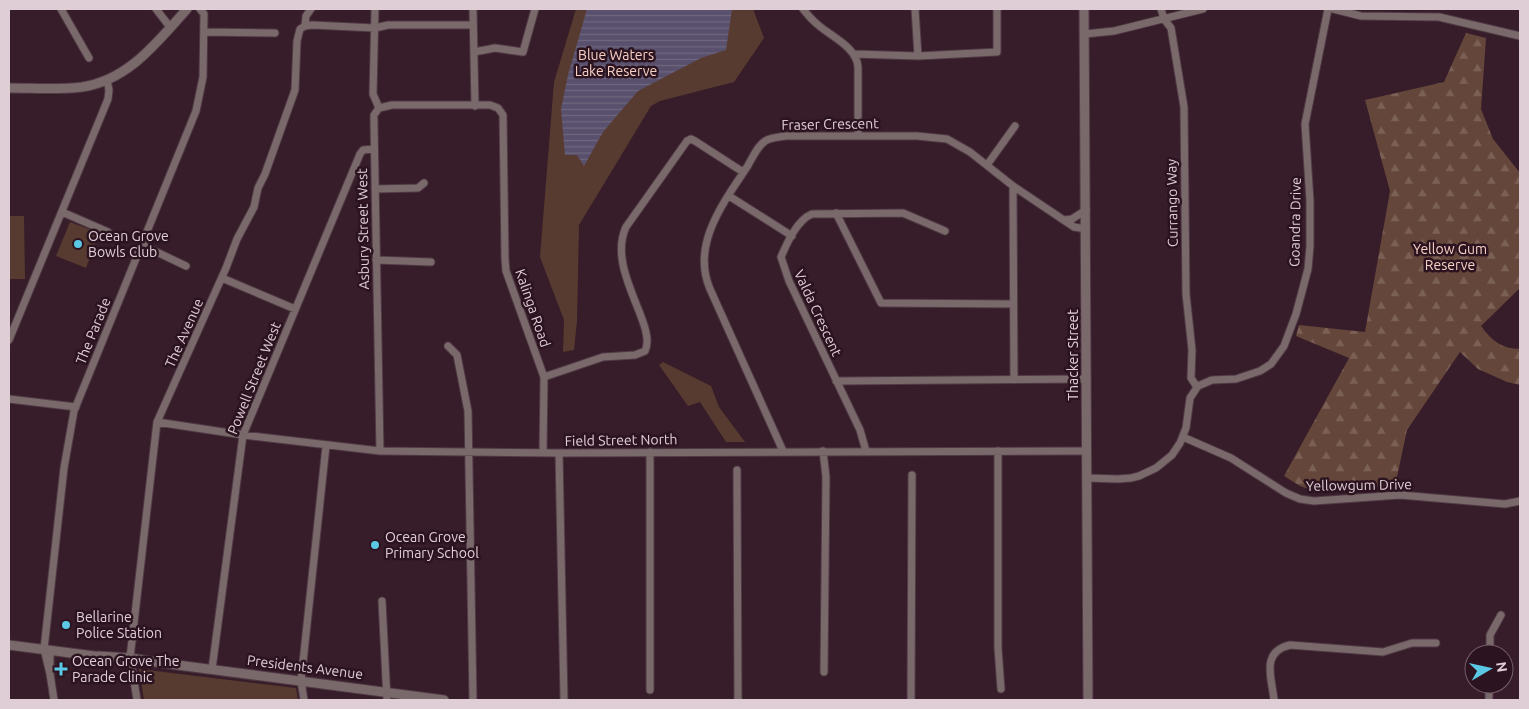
<svg xmlns="http://www.w3.org/2000/svg" width="1529" height="709" viewBox="0 0 1529 709" font-family="Ubuntu,sans-serif">
<style>
.green{fill:#583b30}
.forest{fill:url(#forest-firs)}
.water{fill:url(#water-rules)}
.lines{fill:none;stroke-linecap:round;stroke-linejoin:round}
.minor-casing{stroke:#513945;stroke-width:9}
.tertiary-casing{stroke:#513945;stroke-width:11}
.minor{stroke:#79696a;stroke-width:7}
.tertiary{stroke:#79696a;stroke-width:9}
.poi-dot{fill:#5bc8e6;stroke:#2c1320;stroke-width:2}
.labels{text-anchor:middle;stroke-width:5;stroke-linejoin:round;paint-order:stroke}
.park-label{font-size:14px;fill:#f6d1c3;stroke:#2c1320}
.street-label{font-size:14px;fill:#e0ced6;stroke:#2c1320}
.poi-label{font-size:14px;fill:#e0ced6;stroke:#2c1320;text-anchor:start}
</style>
<defs>
<pattern id="forest-firs" width="22" height="20" patternUnits="userSpaceOnUse" patternTransform="scale(1.25)"><rect width="22" height="20" fill="#65463a"/><path d="M5 1l3.5 6h-7zM16 11l3.5 6h-7z" fill="#7b6056"/></pattern>
<pattern id="water-rules" width="6" height="5" patternUnits="userSpaceOnUse" patternTransform="scale(1.25)"><rect width="6" height="5" fill="#58506c"/><path d="M0 2.5h6" fill="none" stroke="#706880"/></pattern>
</defs>
<rect width="100%" height="100%" fill="#361d29"/>
<path class="green" d="M576,9H753L764,38L734,82L660,101L651,106L579,225L577,321L574,350L563,352L564,320L540,257L554,82Z
M9,216H24L25,279H9Z
M70,222L99,233L86,268L56,256Z
M663,362L711,386L719,407L745,442H726L700,402L688,406L659,365Z
M139,669L296,688L298,700H144Z"/>
<path class="forest" d="M1466,33L1486,38L1481,109L1493,139L1520,173V288L1481,326C1491,340 1502,349 1520,349V385L1507,382L1478,369L1460,352L1407,430L1395,486L1312,490L1300,486L1284,476L1349,358L1296,336L1299,325L1365,332L1390,191L1365,100L1444,82Z"/>
<path class="water" d="M587,9H732L726,50L701,58L638,91L603,132L584,166L577,155H565L561,109L568,75Z"/>
<g class="lines">
<g class="minor-casing">
<path id="minor" d="M61,9L89,58
M156,9L170,27
M375,9L373,94L379,108
M473,9L475,106
M803,9C807,14 812,20 817,24C830,36 857,47 858,67V136
M915,9L918,56
M1161,9L1164,19L1171,28L1184,107L1186,294L1192,350L1191,378L1197,387
M1333,9L1361,16L1439,17L1520,36
M305,26L306,16L311,9
M204,32L275,33
M1085,34L1114,31L1203,9
M474,52L495,48L523,52L535,9
M854,54L918,56L997,52V9
M379,108L392,105H490L498,108L503,115L505,259L506,271L544,377L543,453
M379,108L374,115V123L380,451
M987,165L1015,126
M1013,186L1014,380
M375,189L418,188L424,183
M729,196L792,236
M62,212L108,232
M836,213L881,303L1013,304
M1064,220L1072,219L1086,210
M142,245L186,266
M376,260L431,262
M222,278L295,309
M9,340L108,99L109,90L107,80
M448,346L457,355L468,411L473,700
M544,377L603,357L635,355L645,351C658,326 606,270 626,227L687,141L691,139L695,141L743,172
M836,381L1087,379
M9,399L76,407
M157,422L243,435L380,451L559,453L1087,451
M1183,437L1231,458L1286,493L1300,499L1314,501L1400,495L1505,504L1520,501
M783,451L710,289C691,245 723,203 747,167C752,159 758,144 767,140C773,137 780,137 786,136H917L947,139L970,152L1013,186L1074,227L1086,229
M823,451L826,477L824,672
M866,451L860,430L789,281L781,257C787,243 797,220 812,214L903,213L945,231
M998,451V648L1001,689
M650,452V690
M559,453L564,700
M737,470L738,700
M1087,478L1118,479L1131,478L1139,476L1156,468L1172,455L1180,443L1186,428L1190,398L1198,386L1212,380L1236,379L1260,371L1271,364L1284,346L1296,314L1308,269L1310,246V201L1305,124L1328,9
M382,601L387,700
M50,650V674L54,700
M1490,654V635L1501,615
M130,658L157,422L226,268L237,239L254,207L258,188L265,174L295,90L297,41L300,29L305,26L312,25L375,28L388,25H473
M131,662L137,700
M212,669L243,435L360,154L363,150L374,149
M50,674L44,649L64,468L74,411L196,111L203,77L204,14L200,9
M304,700L301,681L326,446
M911,700L912,475
M1274,700C1272,678 1260,652 1290,645L1383,652L1412,643H1436
M1489,700V684"/>
</g>
<g class="tertiary-casing">
<path id="tertiary" d="M1084,9L1088,700
M9,88C33,88 58,90 82,87C129,80 157,42 187,9
M9,645L102,657
M98,656L130,658L162,663L444,700"/>
</g>
<use href="#minor" class="minor"/>
<use href="#tertiary" class="tertiary"/>
</g>
<g class="poi-dot">
<circle cx="78" cy="244" r="5"/>
<circle cx="375" cy="545" r="5"/>
<circle cx="66" cy="625" r="5"/>
<path d="M58.5 661.5h5v5h5v5h-5v5h-5v-5h-5v-5h5z"/>
</g>
<g class="labels">
<g class="park-label">
<text x="616" y="60">Blue Waters<tspan x="616" dy="16">Lake Reserve</tspan></text>
<text x="1450" y="254">Yellow Gum<tspan x="1450" dy="16">Reserve</tspan></text>
</g>
<g class="street-label">
<text transform="translate(830 124) rotate(-1)" y="5">Fraser Crescent</text>
<text transform="translate(1172 203) rotate(-91)" y="5">Currango Way</text>
<text transform="translate(1295 222) rotate(-89)" y="5">Goandra Drive</text>
<text transform="translate(363 229) rotate(-91)" y="5">Asbury Street West</text>
<text transform="translate(533 308) rotate(71)" y="5">Kalinga Road</text>
<text transform="translate(818 313) rotate(65)" y="5">Valda Crescent</text>
<text transform="translate(93 331) rotate(-68)" y="5">The Parade</text>
<text transform="translate(184 333) rotate(-66)" y="5">The Avenue</text>
<text transform="translate(1073 355) rotate(-90)" y="5">Thacker Street</text>
<text transform="translate(254 378) rotate(-68)" y="5">Powell Street West</text>
<text transform="translate(621 440) rotate(-1)" y="5">Field Street North</text>
<text transform="translate(1359 485) rotate(-1)" y="5">Yellowgum Drive</text>
<text transform="translate(305 667) rotate(7)" y="5">Presidents Avenue</text>
</g>
<g class="poi-label">
<text x="88" y="241">Ocean Grove<tspan x="88" dy="16">Bowls Club</tspan></text>
<text x="385" y="542">Ocean Grove<tspan x="385" dy="16">Primary School</tspan></text>
<text x="76" y="622">Bellarine<tspan x="76" dy="16">Police Station</tspan></text>
<text x="72" y="666">Ocean Grove The<tspan x="72" dy="16">Parade Clinic</tspan></text>
</g>
</g>
<rect width="1529" height="709" fill="none" stroke="#e0ced6" stroke-width="20"/>
<g transform="translate(1489 669) rotate(81)"><circle r="24" fill="#2c1320" stroke="#745e69"/>
<path d="M0-4L9 19L0 12L-9 19Z" fill="#5bc8e6"/>
<text y="-8" font-size="14" font-weight="bold" text-anchor="middle" fill="#e0ced6">N</text>
</g>
</svg>
